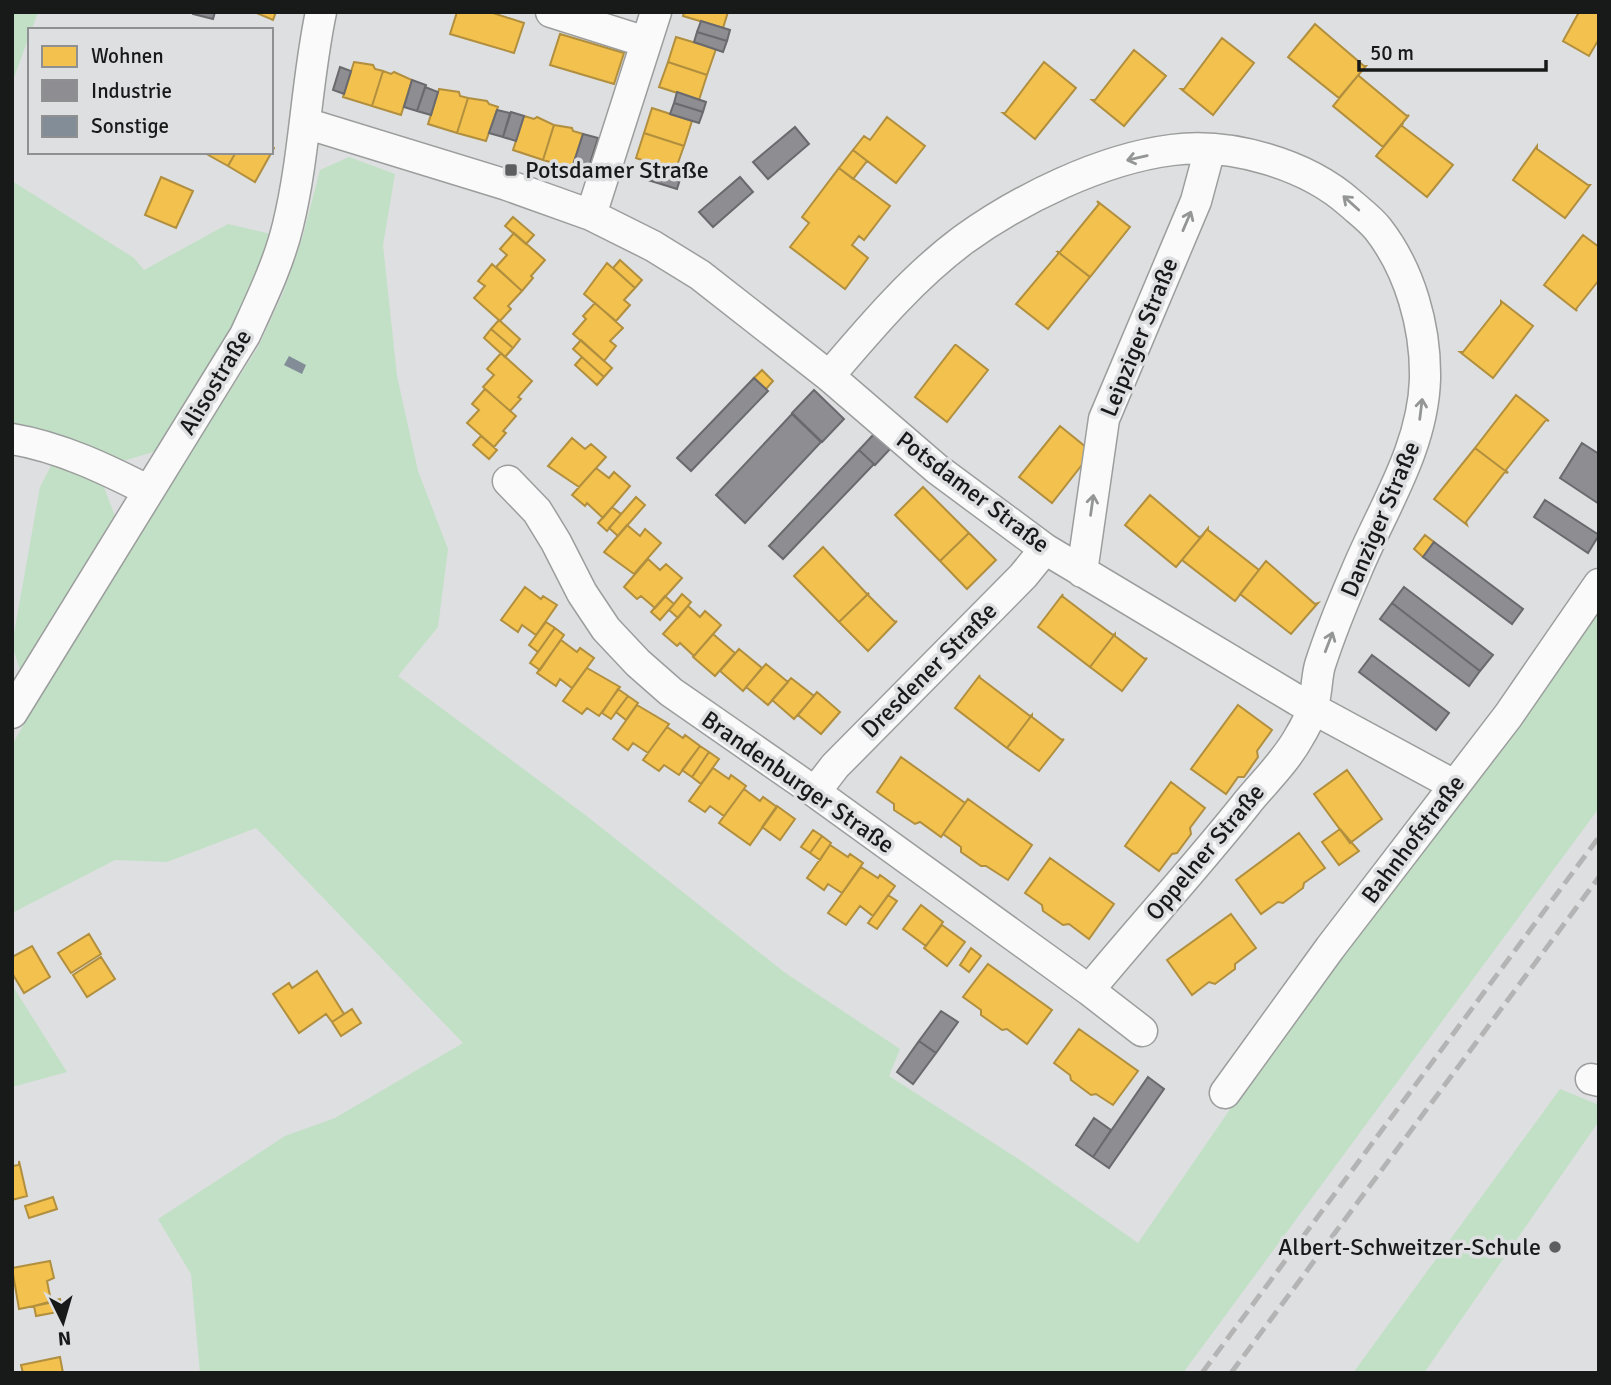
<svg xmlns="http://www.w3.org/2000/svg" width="1611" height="1385" viewBox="0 0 1611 1385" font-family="Signika,sans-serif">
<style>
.green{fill:#c1e0c6}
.homes{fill:#f2c14e;stroke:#b18f3e;stroke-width:2}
.industry{fill:#8d8d92;stroke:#6a6a6e;stroke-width:2}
.building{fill:#828d97}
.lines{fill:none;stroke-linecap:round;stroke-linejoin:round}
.minor-casing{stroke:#9c9d9d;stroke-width:33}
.minor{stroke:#fafafa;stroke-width:30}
.rail{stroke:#b4b4b5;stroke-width:5;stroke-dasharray:14 7;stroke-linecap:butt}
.oneway{stroke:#949595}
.poi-dot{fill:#5d5e5f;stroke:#dddfe1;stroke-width:2.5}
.labels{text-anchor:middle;stroke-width:7;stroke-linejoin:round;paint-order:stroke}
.poi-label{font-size:24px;fill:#181919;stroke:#dddfe1;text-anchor:start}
.street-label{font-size:24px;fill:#181919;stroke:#dddfe1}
</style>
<rect width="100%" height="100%" fill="#dedfe0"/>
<path class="green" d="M12,12H38L12,83Z
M349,157L395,174L383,245L397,376L418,471L448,549L438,627L398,676L584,814L784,972L900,1049L889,1076L1020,1160L1138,1243L1389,878L1599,601V808L1183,1373H200L191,1274L158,1219L285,1136L335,1118L463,1043L256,828L167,862L115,860L12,913V745L84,620L258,347L283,293L302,239L320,170Z
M12,181L134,258L144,270L228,224L275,235L234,332L160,450L123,461L65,439L12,428Z
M53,462L102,482L115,516L20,670L12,645L40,487Z
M12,985L67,1072L12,1087Z
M1560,1089L1599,1105V1121L1424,1373H1353Z"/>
<path class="homes" d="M254,12H276L273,20Z
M457,12H490L524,23L514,53L450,34Z
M684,12H728L723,28L683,16Z
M1579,12H1599V39L1589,56L1563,41Z
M1315,24L1364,66H1366L1339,98L1288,57Z
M560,34L624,53L614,84L550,65Z
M676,37L716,49L707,75L668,62Z
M1222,38L1254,63L1213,115L1181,89H1184Z
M1134,50L1166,76L1124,126L1092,100H1095Z
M354,62L373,65L375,69L383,71L372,106L343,97Z
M668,62L707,75L699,100L659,87Z
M1044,62L1076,88L1035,139L1003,113H1005Z
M383,71L391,74L394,72L412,80L401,115L372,106Z
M1359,74V76L1407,116L1409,115L1383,147L1333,106Z
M439,89L459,92L460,96L468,98L457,133L428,124Z
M468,98L487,101L489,104L498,107L486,141L457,133Z
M652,108L692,121L684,146L644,133Z
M524,116L534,119L537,117L554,125L543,160L513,150Z
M887,117L925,146L896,183L853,150L864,136L870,140Z
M1403,123L1402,126L1453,165L1427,197L1376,156Z
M554,125L572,128L573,131L583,134L572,168L543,160Z
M644,133L684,146L675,171L636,158Z
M271,146L274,148L255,182L228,166L236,152H271Z
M1537,146V149L1588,185H1590L1565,218L1513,180Z
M853,150L867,161L853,179L839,168Z
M203,152H236L228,166Z
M839,168L890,206L864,240L859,236L852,245L868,258L845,289L790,247L809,223L802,217Z
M161,177L193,191L176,228L145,215Z
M1097,201L1130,227L1090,277L1058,252H1060L1099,204Z
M513,217L534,235L526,244L505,226Z
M514,233L545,260L531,276L533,278L522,291L496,267L507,255L500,249Z
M1583,235L1599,247V280L1576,309L1577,311L1544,285Z
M1058,252L1090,277L1048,329L1016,304L1058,254Z
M620,260L642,280L635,288L613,268Z
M607,263L635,288L624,300L630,305L616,321L584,294Z
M492,264L522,291L508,306L511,309L500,321L474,298L485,286L478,281Z
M1501,301L1533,326L1493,378L1460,352H1463L1501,304Z
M595,303L623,328L610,341L616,346L604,361L573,334L586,319L583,316Z
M499,320L520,339L513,348L491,329Z
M491,329L513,348L505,357L484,338Z
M581,340L612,368L604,377L573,349Z
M955,345H956L988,370L947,422L915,397Z
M501,353L532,381L518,397L521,399L510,411L483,387L494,375L487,369Z
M582,357L604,377L597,385L575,365Z
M762,370L773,381L766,389L754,378Z
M485,389L516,416L503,431L506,433L494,447L467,423L479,410L472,404Z
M1516,395L1549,421L1546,420L1506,470L1508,473L1475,448Z
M1060,426L1092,452L1052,503L1019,477Z
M481,436L497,450L489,459L473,445Z
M572,438L585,449L591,444L606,457L579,487L548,466Z
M1475,448L1508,473L1505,472L1466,522L1467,525L1434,499Z
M596,468L609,478L614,472L630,486L603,518L587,503L585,506L572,495Z
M923,487L969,533L940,561L895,515Z
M1150,495L1199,537L1202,536L1176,567L1125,525Z
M636,497L645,505L618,536L609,528Z
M612,507L621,514L607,531L598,523Z
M627,525L640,536L645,529L661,543L634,574L604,552Z
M1208,528V530L1259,570L1235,601L1182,560Z
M969,533L996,560L967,589L940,561Z
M1425,535L1434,542L1423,557L1414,549Z
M823,547L867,594L869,593L839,622L794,576Z
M648,559L660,570L666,564L682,578L655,608L641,596L637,599L624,587Z
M1266,561L1315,604L1318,603L1291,634L1240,594Z
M525,587L541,599L543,596L557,605L536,635L522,625L518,632L501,620Z
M869,593L868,595L895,622L897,621L868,651L839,622Z
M682,594L691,602L678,618L669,610Z
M1063,594L1062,596L1113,635L1115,634L1090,667L1038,627Z
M665,596L674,604L660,620L651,612Z
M688,606L700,617L705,611L721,625L694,656L680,643L677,646L663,634Z
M546,622L555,628L538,652L529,645Z
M555,628L564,635L540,670L530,663Z
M713,634L735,653L715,676L693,657Z
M1115,634V636L1145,659L1147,658L1122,691L1090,667Z
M561,640L577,652L580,648L594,658L572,688L560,679L556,686L537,673Z
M739,649L762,668L743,691L720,671Z
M766,664L788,682L768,705L746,687Z
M587,668L620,687L599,716L587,708L582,714L563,701Z
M980,675L979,677L1030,716L1032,715L1007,748L955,708Z
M791,678L814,696L794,719L772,700Z
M618,689L628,696L611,719L602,713Z
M817,692L840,712L821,734L798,715Z
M628,696L638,703L626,720L616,712Z
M637,705L669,724L648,753L633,743L628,750L613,739Z
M1238,705L1272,730L1257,751L1258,757L1244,777H1238L1226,794L1191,769Z
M1032,715V717L1062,740L1064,739L1039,771L1007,748Z
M667,727L683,738L685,735L700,746L679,775L664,765L659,771L643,760Z
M700,746L709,752L692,777L682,770Z
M709,752L719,759L701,784L692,777Z
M901,757L965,803L941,837L920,822L915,824L894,810V804L877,792Z
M713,768L729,779L731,775L746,786L724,816L710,806L705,812L689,801Z
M1347,770L1382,819L1350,843L1314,794Z
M1171,782L1205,808L1190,828L1191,834L1177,853L1172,854L1159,871L1125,846Z
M744,789L760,801L763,797L777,807L750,845L719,823Z
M968,799L1032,845L1008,880L986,866H981L961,852V847L943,834Z
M777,806L795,819L780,840L762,827Z
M1340,829L1359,851L1339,865L1322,842Z
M813,830L822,836L810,853L801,847Z
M1299,833L1325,868L1304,883L1303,888L1283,903L1278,902L1261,914L1236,880Z
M822,836L831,843L820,860L810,853Z
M830,845L848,857L850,854L863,863L842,893L828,884L824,890L807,878Z
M1050,858L1114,904L1089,939L1069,924L1063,925L1043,911L1042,905L1025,893Z
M861,867L878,878L880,875L895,886L873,916L860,906L846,925L828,913Z
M888,895L897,901L877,929L868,923Z
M921,905L943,922L926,946L903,929Z
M1231,914L1256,948L1235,964V969L1215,984L1209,982L1192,995L1167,960Z
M942,925L965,942L947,966L924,948Z
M89,934L101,954L71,973L58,953Z
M32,946L50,977L24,993L12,973V957Z
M971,948L981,956L969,972L960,965Z
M101,957L115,979L87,997L73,975Z
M988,964L1052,1010L1027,1044L1007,1029L1002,1030L981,1015V1010L963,997Z
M317,971L344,1014L332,1022L326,1014L299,1033L273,994L289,983L292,988Z
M352,1009L361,1023L341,1036L332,1022Z
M1079,1029L1138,1071L1113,1105L1096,1094L1091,1095L1071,1080L1070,1075L1054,1063Z
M19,1161L27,1196L12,1200V1166L19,1165Z
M53,1197L57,1209L29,1218L25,1206Z
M50,1261L54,1278L47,1281L51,1301L54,1302L19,1309L12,1268Z
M60,1299L63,1311L36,1316L34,1306Z
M60,1357L63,1373H23L21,1365Z"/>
<path class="industry" d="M193,12H215L213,19L193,14Z
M701,21L730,30L727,41L697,32Z
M697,32L727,41L723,52L694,42Z
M340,67L351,71L344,94L333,90Z
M412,80L426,85L417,111L404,107Z
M425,87L438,92L431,115L417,111Z
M677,92L706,102L703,112L674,103Z
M674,103L703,112L699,123L670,114Z
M497,110L510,113L503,137L489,133Z
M511,112L524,116L516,141L503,137Z
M795,127L809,144L768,179L753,162Z
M583,134L598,138L587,173L572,168Z
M654,164L682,173L677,189L648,180Z
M740,177L753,192L713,227L699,212Z
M754,378L768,391L691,471L677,458Z
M814,390L844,419L822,442L792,413Z
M792,414L821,442L745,523L716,495Z
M874,434L890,449L875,465L859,450Z
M1582,443L1599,454V504L1560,478Z
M859,450L874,464L783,559L769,546Z
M1545,500L1599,535L1588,553L1534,517Z
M1434,542L1523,609L1512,624L1423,557Z
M1404,587L1493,655L1480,671L1392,603Z
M1392,603L1480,671L1469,686L1380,619Z
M1372,655L1449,713L1436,730L1359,672Z
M941,1011L958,1022L936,1053L919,1041Z
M919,1041L936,1053L913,1084L897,1072Z
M1148,1077L1164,1089L1109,1168L1093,1157Z
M1094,1118L1111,1130L1093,1157L1076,1145Z"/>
<path class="building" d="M289,356L306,365L302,374L284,365Z"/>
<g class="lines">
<g class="minor-casing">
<path id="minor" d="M551,12L646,42
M305,123L507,185L591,215L653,246L700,275L829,376L937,469L1045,549L1297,700L1454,785
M591,215L656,12
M829,376C870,328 912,278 963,240C1020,199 1101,159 1172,150C1230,142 1306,164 1350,203C1359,211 1370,219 1378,229C1410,270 1426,327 1425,379C1423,449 1382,509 1356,572C1343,602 1330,634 1320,665C1316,679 1317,696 1312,710C1309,719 1304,729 1299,737C1286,761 1264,782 1247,803C1196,867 1141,927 1089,990
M12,439C60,447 106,469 149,491
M508,481L537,511L556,542L582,593L606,629L638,663L671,692L815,792L1089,990L1142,1031
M1082,572L1104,419L1196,201L1210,149
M12,713L245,335C261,300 279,263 288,225C305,155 306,83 321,12
M815,792L835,766L1023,576L1045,549
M1591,1079L1599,1081
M1225,1093L1330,948L1508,716L1599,584"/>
</g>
<use href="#minor" class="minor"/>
<path class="rail" d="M1202,1373L1599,837
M1231,1373L1599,877"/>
</g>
<defs><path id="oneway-shaft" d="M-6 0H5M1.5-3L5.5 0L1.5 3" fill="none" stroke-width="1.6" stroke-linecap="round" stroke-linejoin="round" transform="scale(1.75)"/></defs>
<g class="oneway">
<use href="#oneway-shaft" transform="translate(1137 158) rotate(167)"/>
<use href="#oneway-shaft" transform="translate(1351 203) rotate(-138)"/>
<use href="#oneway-shaft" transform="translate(1187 221) rotate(-67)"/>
<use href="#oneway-shaft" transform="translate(1421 409) rotate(-83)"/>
<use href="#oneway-shaft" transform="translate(1092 505) rotate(-82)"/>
<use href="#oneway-shaft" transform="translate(1329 642) rotate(-69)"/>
</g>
<g class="poi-dot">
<rect x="504" y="163" width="14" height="14" rx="3.5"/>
<circle cx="1555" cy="1247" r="7"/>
</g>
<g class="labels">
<g class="poi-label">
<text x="525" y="178">Potsdamer Straße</text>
<text x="1541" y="1255" text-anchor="end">Albert-Schweitzer-Schule</text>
</g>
<g class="street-label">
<text transform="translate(1139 337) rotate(-68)" y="8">Leipziger Straße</text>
<text transform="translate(215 382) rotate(-59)" y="8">Alisostraße</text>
<text transform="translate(973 492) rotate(37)" y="8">Potsdamer Straße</text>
<text transform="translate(1380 519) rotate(-67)" y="8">Danziger Straße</text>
<text transform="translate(929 670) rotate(-45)" y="8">Dresdener Straße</text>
<text transform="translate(798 782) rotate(35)" y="8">Brandenburger Straße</text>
<text transform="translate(1413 839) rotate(-53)" y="8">Bahnhofstraße</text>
<text transform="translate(1205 852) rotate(-50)" y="8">Oppelner Straße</text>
</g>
</g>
<rect width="1611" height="1385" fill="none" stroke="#181919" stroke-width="28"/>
<rect x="28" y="28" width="245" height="126" fill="#dddfe1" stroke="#8e9091" stroke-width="2"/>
<rect x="42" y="46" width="35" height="21" fill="#f2c14e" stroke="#8e9091" stroke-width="2"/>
<text x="91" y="63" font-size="21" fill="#181919">Wohnen</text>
<rect x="42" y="80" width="35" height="21" fill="#8d8d92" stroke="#8e9091" stroke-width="2"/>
<text x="91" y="98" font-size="21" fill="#181919">Industrie</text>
<rect x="42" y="116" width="35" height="21" fill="#828d97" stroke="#8e9091" stroke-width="2"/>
<text x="91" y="133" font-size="21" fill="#181919">Sonstige</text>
<g transform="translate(63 1322) rotate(175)" stroke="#dddfe1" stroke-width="5" paint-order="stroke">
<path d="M0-5L12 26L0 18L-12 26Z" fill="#181919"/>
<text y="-10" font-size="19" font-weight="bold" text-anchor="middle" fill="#181919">N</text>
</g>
<path d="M1359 60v10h187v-10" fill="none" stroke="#181919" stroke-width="3.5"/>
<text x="1370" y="60" font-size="21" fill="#181919" stroke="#dddfe1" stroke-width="5" paint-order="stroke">50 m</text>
</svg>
